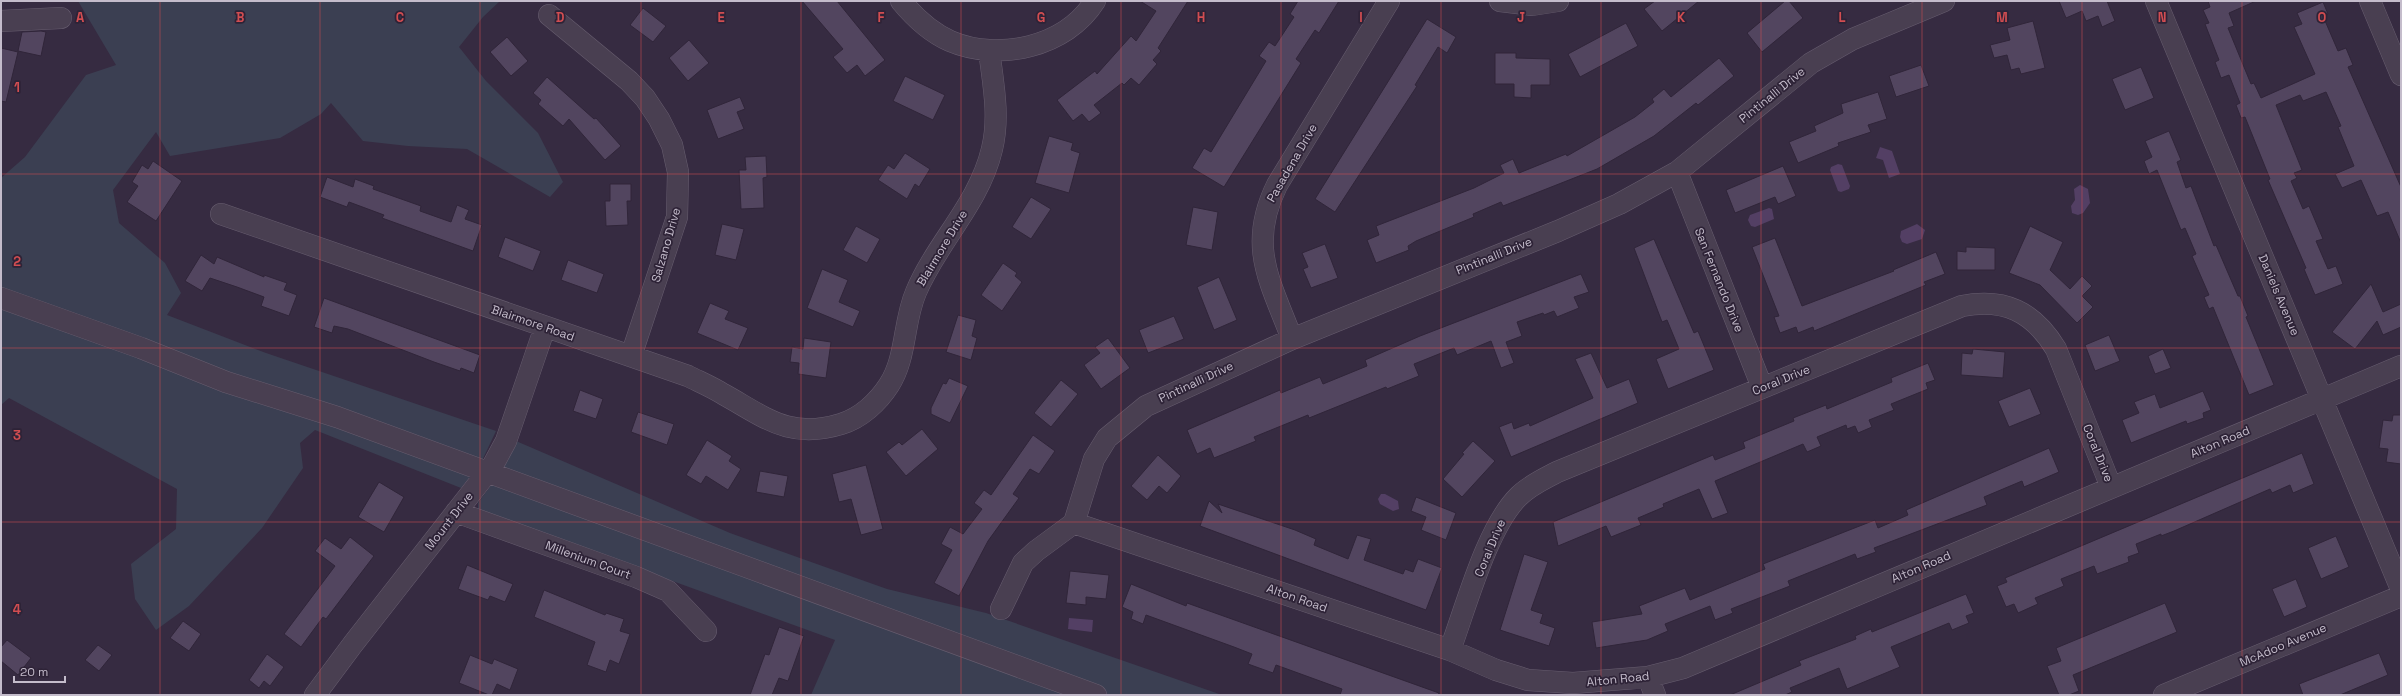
<svg xmlns="http://www.w3.org/2000/svg" width="2402" height="696" viewBox="0 0 2402 696" font-family="'Space Grotesk',sans-serif">
<style>
.green{fill:#3b3f52}
.water{fill:#533f64}
.building{fill:#52455f;stroke:#302539}
.lines{fill:none;stroke-linecap:round;stroke-linejoin:round}
.minor-casing{stroke:#675d6f;stroke-width:22}
.minor{stroke:#493f51;stroke-width:21}
.grid{fill:none;stroke:#d24d51;stroke-width:1;stroke-opacity:0.55}
.labels{text-anchor:middle;stroke-width:3.5;stroke-linejoin:round;paint-order:stroke}
.street-label{font-size:12px;fill:#c4bccb;stroke:#2e2337}
.grid-label{font-size:13px;text-anchor:middle;font-weight:bold;fill:#d24d51;stroke:#2e2337;stroke-width:3.5;stroke-linejoin:round;paint-order:stroke}
</style>
<rect width="100%" height="100%" fill="#362b41"/>
<path class="green" d="M78,1H500L483,17L459,47L486,81L538,133L563,182L550,197L467,149L408,146L363,141L331,103L321,114L280,138L170,156L156,132L113,190L119,223L165,263L181,293L167,315L266,353L496,431L480,465L461,488L315,430L300,443L303,468L262,528L189,606L156,630L135,599L131,564L176,529L177,489L9,398L1,405V178L25,157L86,75L116,65Z
M516,441L730,533L887,589L986,613L1222,695H811L835,640L485,513L478,509V503L502,470Z"/>
<path class="water" d="M1880,147L1892,151L1900,174L1889,178L1883,160L1876,158Z
M1838,164L1842,165L1850,186L1849,189L1841,192L1838,191L1830,170L1831,167Z
M2080,185L2088,189L2090,203L2083,213L2078,215L2072,213L2071,206L2075,200L2074,189Z
M1769,208L1772,209L1774,219L1755,227L1751,226L1748,220L1750,215Z
M1917,224L1925,230L1922,239L1907,244L1902,242L1900,237L1901,231Z
M1381,494H1385L1398,501L1399,509L1393,511L1380,504L1378,499Z
M1069,618L1093,620L1092,632L1068,629Z"/>
<path class="building" d="M802,1H837L885,60L865,76L857,65L847,73L833,57L843,49Z
M1140,1H1188L1158,48L1161,51L1153,60L1157,64L1139,85L1131,78L1124,85L1122,83L1094,105L1101,113L1089,122L1082,114L1073,121L1057,100L1095,71L1097,74L1131,36L1136,41L1156,11Z
M1298,1H1339L1319,33L1315,30L1296,59L1301,63L1224,187L1192,168L1204,148L1211,152L1266,61L1259,56L1269,42L1275,46L1294,17L1290,14Z
M1655,1H1699L1662,31L1644,9Z
M1785,1H1789L1803,18L1762,52L1747,33Z
M2059,1H2107L2115,21L2102,27L2098,16L2086,21L2082,11L2066,18Z
M2208,1H2256L2229,13L2234,26L2228,28L2251,84L2254,83L2261,98L2315,74L2294,27L2302,24L2297,13L2323,2L2328,14L2323,16L2338,51L2346,48L2353,65L2348,67L2401,187V243L2388,212L2377,216L2361,180L2342,188L2335,174L2354,166L2338,127L2341,126L2326,92L2303,101L2300,95L2276,105L2302,170L2294,173L2297,178L2291,181L2303,209L2309,206L2323,239L2316,241L2328,269L2336,266L2343,284L2315,295L2304,269L2306,268L2268,180L2270,179L2245,117L2241,118L2236,105L2240,103L2229,75L2221,78L2215,62L2219,60L2205,24L2209,23L2203,10L2210,7Z
M643,8L666,26L653,42L630,25Z
M1427,19L1456,37L1447,53L1438,47L1415,85L1417,86L1335,212L1315,199Z
M2033,21L2045,68L2021,74L2019,68L2011,70L2007,55L1994,58L1990,45L2010,40L2007,28Z
M1626,23L1638,46L1580,77L1568,54Z
M41,31L46,32L41,56L18,51L22,32Z
M507,37L528,61L511,76L490,52Z
M689,40L709,63L688,81L669,58Z
M1,48L18,52L6,102L1,101Z
M1495,53H1516V58L1550,59V85H1531V98L1514,97V84H1495Z
M1719,58L1734,76L1698,105L1696,103L1654,136L1597,169L1503,206L1501,202L1473,214L1474,217L1416,241L1408,246L1409,250L1376,263L1367,240L1379,235L1376,226L1474,188L1504,173L1500,165L1513,159L1519,173L1566,154L1567,156L1635,117L1654,102L1652,99L1664,89L1671,97Z
M1921,65L1929,86L1896,97L1889,76Z
M2141,67L2154,98L2125,110L2112,79Z
M905,76L945,95L933,120L893,101Z
M547,77L594,119L596,118L621,146L605,160L569,119L563,126L538,104L541,100L533,93Z
M1878,92L1887,119L1868,125L1871,132L1838,143L1839,146L1798,163L1789,142L1816,131L1814,126L1843,113L1841,104Z
M740,97L745,109L737,112L744,129L718,139L707,110Z
M2169,131L2181,160L2177,162L2186,188L2191,186L2214,246L2216,245L2238,296H2240L2248,316L2246,317L2274,385L2249,395L2213,307L2209,309L2204,297L2209,295L2192,256L2196,254L2185,228L2181,230L2157,170L2149,174L2144,161L2152,157L2145,141Z
M1049,136L1073,143L1071,150L1080,153L1069,193L1035,183Z
M905,153L930,169L919,187L915,184L907,199L878,180L888,165L894,169Z
M766,156L767,177L763,178L764,208L741,209L739,170H746L745,157Z
M153,161L182,181L156,221L127,202L138,186L132,182L142,165L148,169Z
M1783,166L1796,196L1778,204L1775,197L1735,213L1726,190Z
M327,177L353,187L355,179L374,186L373,189L421,206L420,211L451,222L457,205L469,210L465,219L482,225L473,251L382,218L384,215L349,202L347,207L320,197Z
M610,184H631V201H627L628,225L606,226L605,201H610Z
M1031,197L1051,209L1031,239L1012,227Z
M1193,207L1218,212L1212,250L1186,245Z
M722,224L744,229L736,260L715,255Z
M856,226L880,239L867,263L843,250Z
M2030,226L2063,242L2050,270L2070,289L2082,276L2092,286L2082,296L2093,307L2077,323L2040,285L2009,273Z
M505,237L541,251L533,271L498,257Z
M1775,238L1802,306L1894,271L1893,270L1936,252L1945,274L1924,282L1926,285L1814,331L1813,327L1798,333L1796,327L1780,333L1774,317L1779,316L1752,247Z
M1654,239L1694,333L1698,331L1714,370L1668,389L1656,359L1679,349L1667,320L1662,322L1634,248Z
M1325,244L1338,278L1311,288L1303,269L1308,267L1302,253Z
M1966,247L1995,248V270H1957V251L1966,252Z
M201,255L214,264L217,257L264,277V275L287,283L284,290L297,295L289,316L261,306L264,297L237,287L210,278L202,291L185,281Z
M568,260L604,274L597,293L561,280Z
M1003,263L1017,273L1015,276L1022,282L1002,311L981,295Z
M822,269L848,280L839,302L860,311L853,327L807,308Z
M1581,274L1589,292L1574,297L1579,308L1557,317L1554,311L1544,315L1543,313L1517,322L1522,336L1506,342L1514,363L1501,368L1491,341L1457,355L1454,348L1414,364L1419,376L1387,389L1386,387L1309,418L1308,415L1254,437L1256,441L1214,458L1210,448L1197,454L1187,430L1280,390L1281,393L1320,377L1323,384L1367,366L1365,360L1420,336Z
M1219,277L1237,320L1214,330L1197,287Z
M2371,284L2383,312L2401,304V327L2383,335L2377,321L2355,349L2332,332Z
M324,298L480,355L474,373L461,368L460,371L434,362L348,329L334,326L332,333L314,327Z
M710,303L729,311L725,319L748,328L738,350L697,333Z
M958,315L976,320L972,336L977,338L971,360L946,352Z
M1174,316L1184,339L1148,353L1139,330Z
M2109,335L2120,361L2095,371L2085,345Z
M804,338L831,342L826,378L798,374L799,363L790,362L792,347L803,349Z
M1108,338L1130,368L1101,389L1084,365L1100,353L1095,347Z
M1973,349L2005,352L2003,378L1961,375L1962,353L1972,354Z
M2163,349L2171,368L2155,374L2148,356Z
M1591,353L1607,388L1629,379L1638,403L1511,457L1499,427L1512,422L1514,429L1529,423L1530,426L1593,398L1575,359Z
M1928,363L1935,380L1926,383L1928,389L1891,404L1894,410L1869,420L1872,427L1858,433L1855,426L1847,429L1846,425L1817,437L1821,446L1807,452L1803,444L1715,481L1728,513L1712,519L1699,489L1663,504L1664,507L1638,518L1641,525L1611,537L1606,526L1558,546L1553,522L1713,455L1715,460L1745,448L1743,442L1794,421L1793,418L1826,405L1827,409L1892,382L1891,378Z
M949,378L968,386L950,423L931,414V408L943,383L946,384Z
M1061,380L1078,394L1051,427L1034,413Z
M2030,388L2041,414L2009,427L1998,401Z
M580,390L603,399L596,419L573,411Z
M2203,391L2211,410L2203,413L2204,418L2187,424L2186,421L2131,443L2122,420L2139,413L2134,402L2155,394L2160,408Z
M638,412L674,424L667,445L631,432Z
M2393,415H2401V464L2386,462L2388,449L2379,448L2383,420L2392,421Z
M922,429L938,449L906,476L886,452L899,442L902,445Z
M1033,435L1055,451L1039,474L1030,469L1013,494L1019,498L988,541L959,596L934,583L952,550L941,544L950,527L963,534L982,509L974,503L984,490L991,495Z
M707,440L732,456L729,461L741,469L728,490L706,476L701,484L686,475Z
M1473,441L1495,461L1462,497L1443,479L1464,454L1462,453Z
M2049,448L2059,472L2024,487L2022,481L1984,497L1987,505L1874,548L1876,552L1857,559L1855,554L1788,581L1790,586L1731,609L1733,613L1715,620L1710,606L1665,624L1668,631L1647,640L1596,648L1592,622L1642,614L1639,606L1685,588L1690,600L1765,569L1763,564L1857,527L1875,520L1878,528L1908,515L1906,510Z
M2302,453L2314,484L2293,493L2290,485L2272,493L2270,489L2174,531L2161,536V534L2136,544L2139,553L2128,557L2129,562L2097,574L2094,566L2061,579L2064,586L2035,598L2038,604L2018,613L2014,604L2006,607L1997,586L2007,582L2005,578Z
M1158,455L1181,476L1167,493L1159,486L1147,500L1131,486Z
M866,465L883,529L861,535L851,499L839,502L832,474Z
M760,471L788,476L784,497L756,492Z
M379,482L404,497L384,532L358,517Z
M1416,497L1456,513L1446,540L1421,530L1426,517L1411,511Z
M1209,501L1222,513L1218,504L1295,530L1316,539L1314,545L1348,559L1357,535L1371,539L1364,560L1403,574L1405,569L1413,572L1418,559L1442,568L1426,610L1200,526Z
M2336,536L2349,567L2321,579L2308,548Z
M350,537L374,556L326,619L323,617L301,647L284,634L335,566L315,551L325,538L341,549Z
M1524,554L1548,562L1531,610L1543,614L1540,623L1555,628L1549,646L1500,630Z
M467,565L513,584L505,602L490,596L488,600L458,589Z
M1070,571L1109,575L1106,599L1086,597V605L1066,603Z
M2296,579L2307,607L2284,617L2272,589Z
M1131,584L1186,606L1187,603L1439,693L1438,695H1340L1342,689L1276,665L1273,673L1248,664L1252,654L1234,647L1146,615L1143,624L1131,619L1133,612L1122,607Z
M544,590L605,615L606,613L624,619L620,631L630,634L619,664L610,660L606,672L587,665L595,642L534,617Z
M1966,594L1974,613L1966,616L1969,623L1952,630L1949,623L1891,647L1900,667L1847,689L1839,668L1790,688L1792,692L1785,695H1730L1801,665L1799,661L1856,639L1855,636L1871,629L1872,632Z
M2165,603L2177,632L2073,675L2079,691L2069,695H2059L2047,666L2061,661L2056,648Z
M183,621L201,634L189,651L170,638Z
M779,627L804,636L788,681L779,678L772,695H750L765,654L769,655Z
M7,640L31,658L18,675L1,661V647Z
M98,645L112,655L99,671L85,660Z
M2379,653L2388,675L2340,695H2303L2299,684Z
M267,654L284,667L270,686L264,681L259,688L249,680Z
M470,655L492,664L494,659L518,669L510,690L497,684L492,695H489L459,683Z"/>
<g class="lines">
<g class="minor-casing">
<path id="minor" d="M901,1C915,18 930,32 950,41C999,62 1066,47 1095,1
M1500,1L1532,5L1558,1
M2156,1L2401,589
M2370,1L2401,75
M549,15L629,81L645,98L659,119L672,145L678,172L677,217L631,356
M1,21L61,18
M1677,172L1762,387
M221,214L688,376C700,382 712,387 723,394C765,417 789,440 841,424C861,418 878,402 889,385C907,357 903,322 916,292C937,242 979,204 992,149C1000,116 993,83 989,50
M1,298L141,348L226,382L337,417L1096,695
M1292,339C1270,281 1247,246 1277,185L1389,1
M456,512L636,577L668,591L706,631
M1074,523L1450,650L1496,670L1528,680L1573,683L1648,677L1683,668L2401,366
M1074,523L1094,459L1107,438L1146,406L1292,339L1558,231L1619,204L1677,172L1811,63L1853,39L1944,1
M1001,609L1023,563L1036,551L1074,523
M1450,650C1466,607 1487,527 1519,496C1530,485 1544,479 1557,472L1962,306C2004,298 2033,311 2056,349L2111,487
M1648,677L1655,695
M315,695L353,644L493,465L506,441L545,327
M2164,695L2401,596"/>
</g>
<use href="#minor" class="minor"/>
</g>
<path class="grid" d="M160,1V695M320,1V695M480,1V695M641,1V695M801,1V695M961,1V695M1121,1V695M1281,1V695M1441,1V695M1601,1V695M1761,1V695M1922,1V695M2082,1V695M2242,1V695M1,174H2401M1,348H2401M1,522H2401"/>
<g class="labels">
<g class="street-label">
<text transform="translate(1772 95) rotate(-39)" y="4">Pintinalli Drive</text>
<text transform="translate(1292 163) rotate(-60)" y="4">Pasadena Drive</text>
<text transform="translate(666 245) rotate(-74)" y="4">Salzano Drive</text>
<text transform="translate(942 248) rotate(-59)" y="4">Blairmore Drive</text>
<text transform="translate(1494 256) rotate(-22)" y="4">Pintinalli Drive</text>
<text transform="translate(1719 280) rotate(68)" y="4">San Fernando Drive</text>
<text transform="translate(2279 295) rotate(67)" y="4">Daniels Avenue</text>
<text transform="translate(533 323) rotate(19)" y="4">Blairmore Road</text>
<text transform="translate(1781 380) rotate(-22)" y="4">Coral Drive</text>
<text transform="translate(1196 382) rotate(-25)" y="4">Pintinalli Drive</text>
<text transform="translate(2220 442) rotate(-23)" y="4">Alton Road</text>
<text transform="translate(2098 453) rotate(68)" y="4">Coral Drive</text>
<text transform="translate(449 521) rotate(-52)" y="4">Mount Drive</text>
<text transform="translate(1490 548) rotate(-67)" y="4">Coral Drive</text>
<text transform="translate(588 560) rotate(20)" y="4">Millenium Court</text>
<text transform="translate(1921 567) rotate(-23)" y="4">Alton Road</text>
<text transform="translate(1297 598) rotate(19)" y="4">Alton Road</text>
<text transform="translate(2283 645) rotate(-23)" y="4">McAdoo Avenue</text>
<text transform="translate(1618 679) rotate(-6)" y="4">Alton Road</text>
</g>
</g>
<g class="grid-label">
<text x="80" y="22">A</text>
<text x="240" y="22">B</text>
<text x="400" y="22">C</text>
<text x="560" y="22">D</text>
<text x="721" y="22">E</text>
<text x="881" y="22">F</text>
<text x="1041" y="22">G</text>
<text x="1201" y="22">H</text>
<text x="1361" y="22">I</text>
<text x="1521" y="22">J</text>
<text x="1681" y="22">K</text>
<text x="1842" y="22">L</text>
<text x="2002" y="22">M</text>
<text x="2162" y="22">N</text>
<text x="2322" y="22">O</text>
<text x="17" y="92">1</text>
<text x="17" y="266">2</text>
<text x="17" y="440">3</text>
<text x="17" y="614">4</text>
</g>
<rect width="2402" height="696" fill="none" stroke="#c4bccb" stroke-width="4"/>
<path d="M14 676v6h51v-6" fill="none" stroke="#c4bccb" stroke-width="2"/>
<text x="20" y="676" font-size="12" fill="#c4bccb" stroke="#2e2337" stroke-width="3" paint-order="stroke">20 m</text>
</svg>
